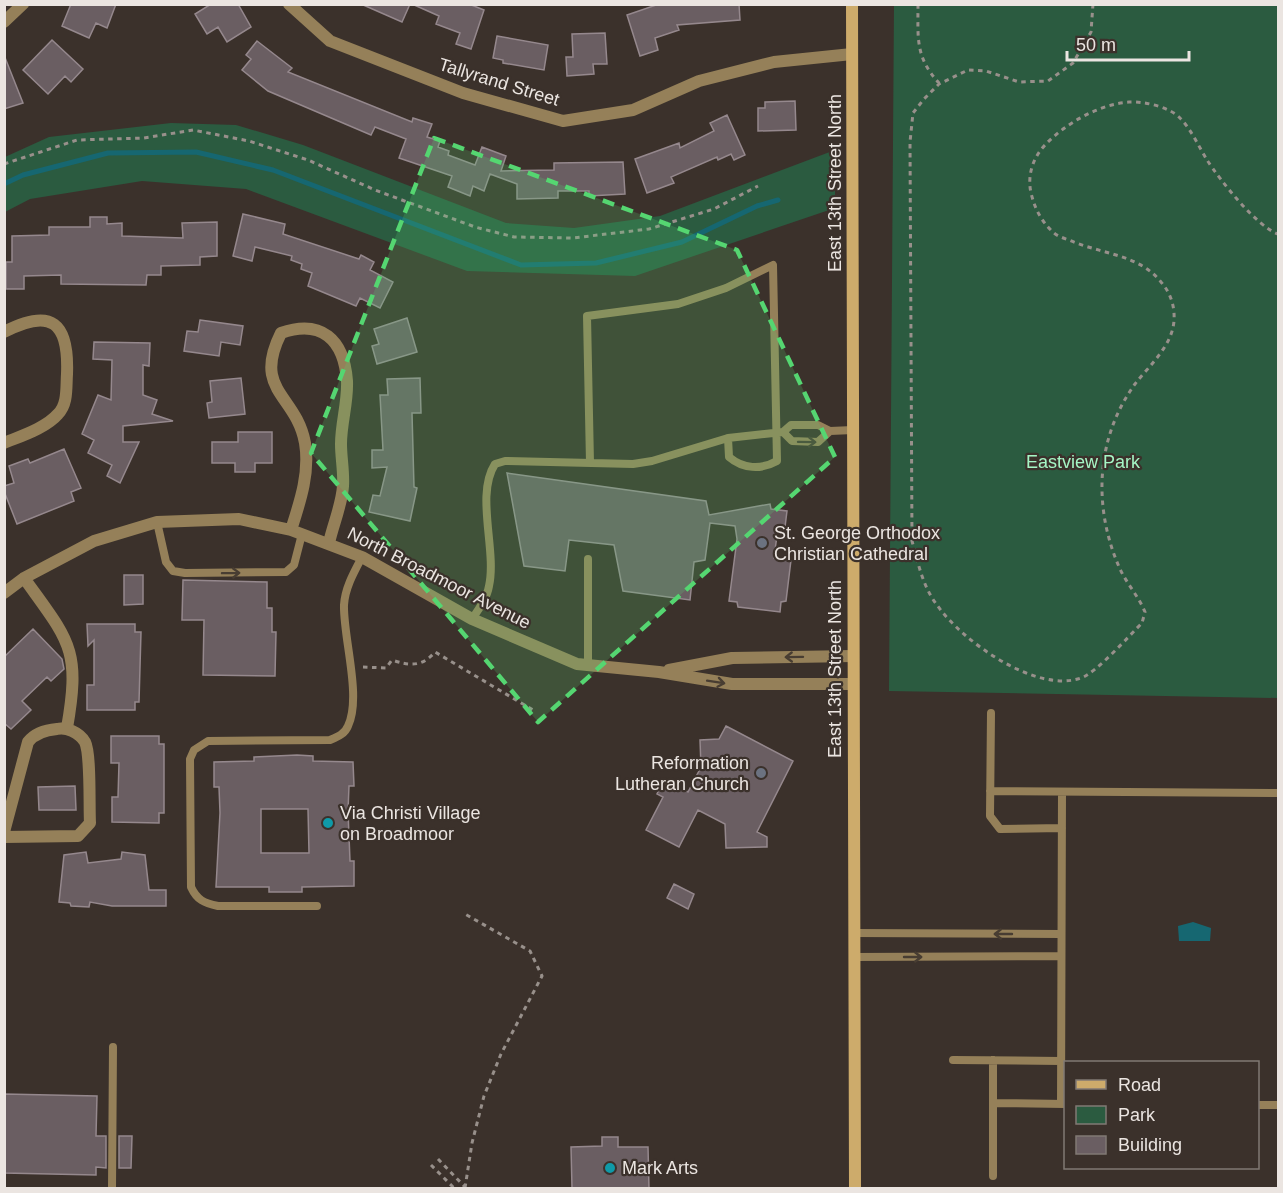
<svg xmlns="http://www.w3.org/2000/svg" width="1283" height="1193" viewBox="0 0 1283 1193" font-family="Helvetica,sans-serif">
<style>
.green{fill:#2b5b40}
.water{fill:#166771}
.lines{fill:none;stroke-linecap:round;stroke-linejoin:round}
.stream{stroke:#166771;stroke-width:5}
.building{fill:#6a5e62;stroke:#95888d;stroke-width:1.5;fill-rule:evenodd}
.path{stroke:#98908b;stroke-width:3;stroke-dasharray:4.5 4.5;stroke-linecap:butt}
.service{stroke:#958059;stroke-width:8}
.minor{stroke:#958059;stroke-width:12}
.secondary{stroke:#cdab6b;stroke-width:12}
.oneway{stroke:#483d32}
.marked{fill:#55d671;fill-opacity:0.2;stroke:#55d671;stroke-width:4.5;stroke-dasharray:12 8;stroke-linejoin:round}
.worship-dot{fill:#6b7280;stroke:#3b312b;stroke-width:2}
.culture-dot{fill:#0f9aa8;stroke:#3b312b;stroke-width:2}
.labels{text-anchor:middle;stroke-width:4.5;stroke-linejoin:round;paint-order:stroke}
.street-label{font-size:18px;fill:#ebe5e1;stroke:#3b312b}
.park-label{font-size:18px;fill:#a5f6c5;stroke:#3b312b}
.poi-label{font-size:18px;fill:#ebe5e1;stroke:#3b312b;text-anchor:start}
</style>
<rect width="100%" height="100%" fill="#3b312b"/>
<path class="green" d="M894,5H1278V698L889,691Z
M171,123L236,125L303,145L506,223L574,228L660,216L835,150V208L635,276L467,271L246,189L142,181L30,199L5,212V157L49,137Z"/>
<path class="water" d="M1193,922L1211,928L1210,941H1179L1178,926Z"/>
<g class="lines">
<path class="stream" d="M4,184L23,175L108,153L196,152L273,170L521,265L596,263L682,242L757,206L778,200"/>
</g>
<path class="building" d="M71,4H116L107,28L96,23L89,38L62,26Z
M211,4H238L251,27L227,42L218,27L207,34L195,14Z
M361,4H410L402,22Z
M412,4H469L484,10L471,49L456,44L460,33L436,24L439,16Z
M659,4H739L740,20L677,25L679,30L655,38L658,50L640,56L627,15Z
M605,33L607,64H593L594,74L567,76L566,57H573L572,34Z
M497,36L548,45L544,70L503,63V60L493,58Z
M52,40L83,69L71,82L65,76L48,94L23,70Z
M257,41L292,68L288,72L412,122L413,118L432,124L427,137L440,141L438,147L449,151L448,155L475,165L482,147L506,156L501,171L554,170V163L623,162L625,194L589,196V191H558V198L517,199V184L490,174L484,191L473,186L470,196L448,187L452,176L399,158L406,139L375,127L371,135L268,91L242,70L251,59L246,55Z
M4,55L23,103L4,109Z
M795,101L796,130L758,131V108H765V102Z
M727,115L745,155L734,160L731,154L718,160L717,157L671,177L674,183L647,193L635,159L679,143L680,148L714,131L710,123Z
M243,214L285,224L283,234L359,259L361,255L374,262L370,270L393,282L380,308L360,298L356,306L308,286L312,273L301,269L302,264L291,260L292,256L255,247L252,261L233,256Z
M90,217H107V224L122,223V236L183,238L182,223L217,222V256L200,257V265L161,266V275H147L146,285L61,284V275L24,276V289H6V262H12V236L49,235V227H90Z
M407,318L417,352L377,364L372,346L379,344L374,329Z
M200,320L243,326L240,345L221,342L219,356L184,351L187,331L198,332Z
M94,342L150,343L149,366L143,365V395L157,400L152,414L173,421L123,426V442H139L120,483L107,476L112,465L88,453L94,440L82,434L98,395L111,400L112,360L93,359Z
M241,378L245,414L209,418L207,403L212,402L210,381Z
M420,378L421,413H412L414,487L417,488L410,521L369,512L373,495L380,496L387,467L372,468V450H383L380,395H388L387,379Z
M238,432H272V463H255V472H235V463H212V442H238Z
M64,449L81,488L71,492L74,501L17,524L4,491V486L14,483L9,466L28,459L30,463Z
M507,473L706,501L709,515L770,504L771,509L787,511L785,527L778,528L774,558L791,560L786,601L781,602L780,612L738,607L737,602L729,601L737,539L735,526L710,523L705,560L694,562L690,600L623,591L614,545L569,540L565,571L524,566Z
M124,575H143V604L124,605Z
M183,580L267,582V608H272V632H276L275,676L203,675L204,620H182Z
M87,624H135V632H141L139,702H135V710H87V685H94V640L88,646Z
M33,629L62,659L64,669L51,681L47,677L22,701L31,710L11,729L4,723V657Z
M726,726L793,761L757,832L767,837V847L726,848L725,824L698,810L679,847L646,830L663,797L657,794L664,779L688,792L701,767L700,740L719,739Z
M111,736H159V744H164V813H159V823L112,822V797H118L119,763H111Z
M297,755L313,756V761L353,762L354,786H349L348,811L350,861H354V886L302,887V892H269V887H216L220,813L219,787H214V762L254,761V757ZM261,809H308L309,853H261Z
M75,786L76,810H39L38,787Z
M86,852L88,863L121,859L122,852L145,855L149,890H166V906H112L90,902L89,907L71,906L70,903L59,902L64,855Z
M674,884L694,894L688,909L667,898Z
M4,1094L97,1096L96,1136H106V1168L96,1167V1175L4,1173Z
M119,1136H132L131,1168H119Z
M602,1137H618V1147H648L649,1188H572L571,1147L602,1146Z"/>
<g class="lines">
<path class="path" d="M918,4C918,38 915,57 939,83
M1093,4L1091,32L1073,63L1048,81L1019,82L986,71L968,70L939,84L924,99L913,113L910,142L912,541C918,563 923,587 937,605C962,641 1036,694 1081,678C1095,674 1130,635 1142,623L1145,612C1139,597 1127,584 1120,569C1093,509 1095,439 1135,384C1149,366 1173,345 1174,320C1175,306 1170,292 1161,282C1139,254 1100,254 1069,240C1063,238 1057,236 1053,232C1041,221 1035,209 1031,193C1027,175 1033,157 1046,144C1066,123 1100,104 1129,102C1143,101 1170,107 1180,118C1191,129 1199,147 1207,160C1220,180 1256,226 1278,234
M4,164L77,140L144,138L193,130L249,141L308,160L375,190L475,227L514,237L573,238L649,229L714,209L758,186
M363,667L386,668L392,660C410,666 422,667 435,652L533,710
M438,1159L466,1188
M431,1165L454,1188
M465,1188L472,1143L484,1096L501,1054L542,976L530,951L465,914"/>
<path class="service" d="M783,432L792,441L818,442L830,431
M590,463L587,316L678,304L726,288L773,265L777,461C761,470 743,469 729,457L728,438
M157,522L166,562L173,571L185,573L286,572L294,565L302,534
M588,559V665
M472,619C479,609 487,598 489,586C497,550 475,495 495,464L505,461L633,464L652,461L728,438L783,432L791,425H818L830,431L853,430
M991,713L990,816L1000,829L1062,828
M990,791L1278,793
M317,906H218C204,903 197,900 191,887L190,759L194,750L208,741L330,740C337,737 345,734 348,726C362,697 343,637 344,605C345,588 354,572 362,557
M854,933L1061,934
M854,957L1061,956
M953,1060L1061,1061
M993,1060V1176
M993,1103L1065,1104
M1061,1104L1062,792
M1258,1105H1278
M112,1188L113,1047"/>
<path class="minor" d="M289,4L330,41L463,93L563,121L633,110L699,81L774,62L852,54
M4,22L23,4
M4,332C52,307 69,323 67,374C66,388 68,404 58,414C46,428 21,436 4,443
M291,530C300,502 310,473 305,443C296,394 252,391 281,333C321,319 344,339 347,381C348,402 341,423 341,444C341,458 344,472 343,486C342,504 333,525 329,543
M24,578C69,641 81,648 67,728
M4,593L24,578L94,541L157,522L239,519L291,530L362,557L472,619L577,664L659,672L732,684H853
M669,670L732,658L853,656
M4,832L28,742C35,733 45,730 57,729C66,727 79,732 85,742C91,754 89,806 90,823L78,836L4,837"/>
<path class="secondary" d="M852,4L855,1188"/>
</g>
<defs><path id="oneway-shaft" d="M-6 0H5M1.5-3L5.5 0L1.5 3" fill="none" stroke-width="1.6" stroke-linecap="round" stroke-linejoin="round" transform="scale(1.5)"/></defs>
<g class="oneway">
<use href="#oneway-shaft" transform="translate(807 442) rotate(1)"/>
<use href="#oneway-shaft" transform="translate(231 573) rotate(-1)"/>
<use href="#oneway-shaft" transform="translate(794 657) rotate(179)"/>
<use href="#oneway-shaft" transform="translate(716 682) rotate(9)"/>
<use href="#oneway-shaft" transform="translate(1003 934) rotate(-180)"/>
<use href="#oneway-shaft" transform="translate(913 957)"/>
</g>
<path class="marked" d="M434,138L737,250L835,457L538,722L311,453Z"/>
<g class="worship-dot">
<circle cx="762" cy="543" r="6"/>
<circle cx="761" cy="773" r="6"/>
</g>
<g class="culture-dot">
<circle cx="328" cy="823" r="6"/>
<circle cx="610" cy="1168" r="6"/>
</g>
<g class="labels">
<g class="street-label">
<text transform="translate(499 82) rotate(17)" y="6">Tallyrand Street</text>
<text transform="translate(835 183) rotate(-90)" y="6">East 13th Street North</text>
<text transform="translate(439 578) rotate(27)" y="6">North Broadmoor Avenue</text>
<text transform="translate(835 669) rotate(-90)" y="6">East 13th Street North</text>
</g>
<g class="park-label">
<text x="1083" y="468">Eastview Park</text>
</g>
<g class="poi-label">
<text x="774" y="539">St. George Orthodox<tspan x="774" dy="21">Christian Cathedral</tspan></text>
<text x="749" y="769" text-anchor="end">Reformation<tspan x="749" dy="21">Lutheran Church</tspan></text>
<text x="340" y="819">Via Christi Village<tspan x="340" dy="21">on Broadmoor</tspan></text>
<text x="622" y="1174">Mark Arts</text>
</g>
</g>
<rect width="1283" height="1193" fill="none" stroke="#ebe5e1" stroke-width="12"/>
<rect x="1064" y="1061" width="195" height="108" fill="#3b312b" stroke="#817974" stroke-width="1.5"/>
<rect x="1076" y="1080" width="30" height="9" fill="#cdab6b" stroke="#817974" stroke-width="1.5"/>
<text x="1118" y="1091" font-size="18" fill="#ebe5e1">Road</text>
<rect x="1076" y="1106" width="30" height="18" fill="#2b5b40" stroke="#817974" stroke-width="1.5"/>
<text x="1118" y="1121" font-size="18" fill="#ebe5e1">Park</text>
<rect x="1076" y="1136" width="30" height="18" fill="#6a5e62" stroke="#817974" stroke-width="1.5"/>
<text x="1118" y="1151" font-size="18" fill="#ebe5e1">Building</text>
<path d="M1067 51v9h122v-9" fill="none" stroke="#ebe5e1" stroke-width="3"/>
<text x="1076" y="51" font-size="18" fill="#ebe5e1" stroke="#3b312b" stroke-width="4.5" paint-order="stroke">50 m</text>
</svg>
